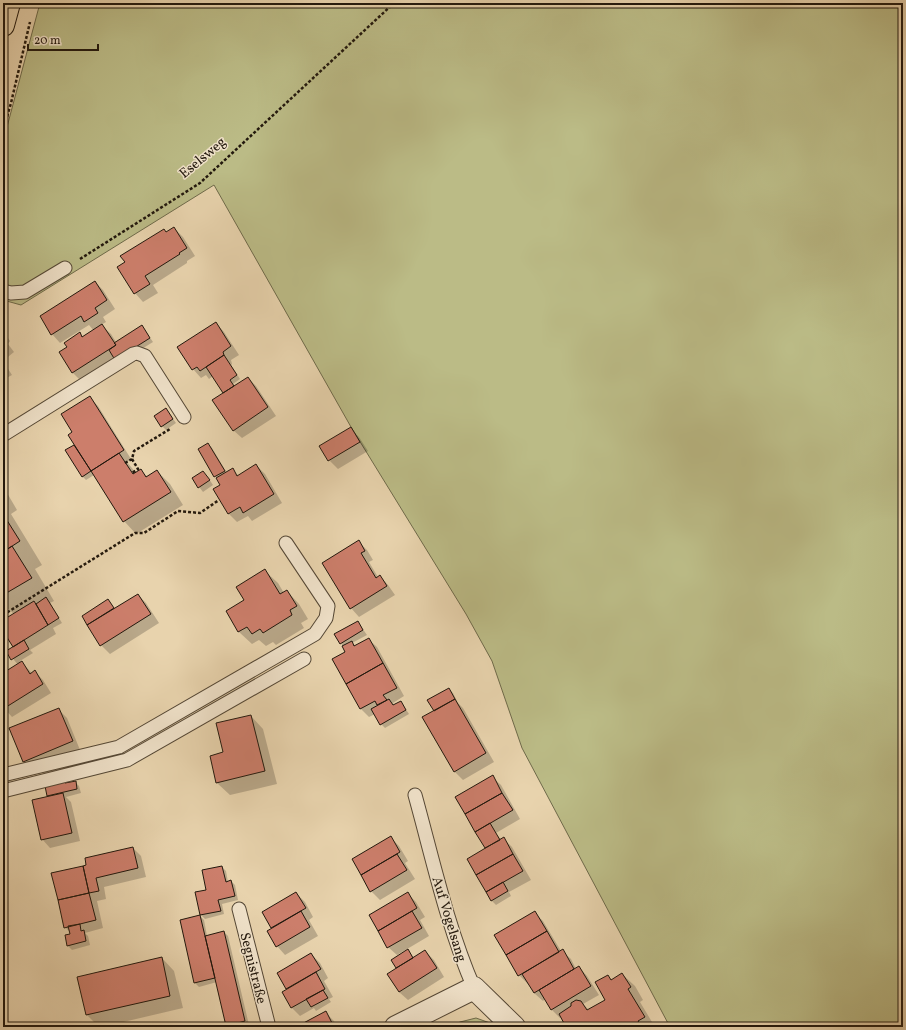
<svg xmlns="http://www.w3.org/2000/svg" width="906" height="1030" viewBox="0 0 906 1030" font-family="Vollkorn,serif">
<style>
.green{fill:#bbbb86;stroke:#6e6a4a}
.shadow{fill:#0003}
.building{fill:#cc7e6b;stroke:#22180d}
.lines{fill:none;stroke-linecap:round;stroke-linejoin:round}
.service-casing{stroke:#544735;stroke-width:15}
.minor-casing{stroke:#544735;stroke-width:24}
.primary-casing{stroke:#22180d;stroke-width:24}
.path{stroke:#22180d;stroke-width:2.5;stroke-dasharray:3 2;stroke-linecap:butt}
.service{stroke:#f0e2ca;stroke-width:13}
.minor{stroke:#f0e2ca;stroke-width:22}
.primary{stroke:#e8d3ad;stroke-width:22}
.labels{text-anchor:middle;stroke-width:3;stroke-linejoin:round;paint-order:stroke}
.street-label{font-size:14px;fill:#22180d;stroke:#f0e2ca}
</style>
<rect width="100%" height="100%" fill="#e8d3ad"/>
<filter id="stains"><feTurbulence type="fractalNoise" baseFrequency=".005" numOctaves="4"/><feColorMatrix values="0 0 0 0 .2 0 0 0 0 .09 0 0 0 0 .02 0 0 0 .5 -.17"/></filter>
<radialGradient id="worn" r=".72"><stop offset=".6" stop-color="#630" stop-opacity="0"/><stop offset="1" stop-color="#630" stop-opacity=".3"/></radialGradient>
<path class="green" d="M40,3H903V1027H670L522,748L492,661L466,614L351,427L214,185L21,305L3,300V142Z
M476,1018L490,1023L494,1027H450L460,1022Z"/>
<path class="shadow" d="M174,228L183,237L195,256L187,261V263L153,285L158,293L143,302L135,293L167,233Z
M95,282L103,290L115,309L103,317L106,322L101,325L111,334L116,342L142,326L153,342L119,363L81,381L73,373L60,352L68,347L80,334L83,338L94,331L89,325L60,343L52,334Z
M216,323L224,332L239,355L231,360L232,364L231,365L240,379L233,384L234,386L248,378L256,386L276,416L242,438L233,430L225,393L213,376L209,379L206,375L201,378L193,369Z
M3,331L10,341L8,344L14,352L3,361Z
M3,361L12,375L3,380Z
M89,397L98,406L131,459L127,462L136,473L141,471L148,477L157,471L170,484L183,505L136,534L124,521L94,475L86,480L82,476L67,451L76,445L74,432Z
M166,409L176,423L166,430L162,426Z
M3,419L8,426L3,429Z
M350,428L359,437L368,451L338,469L329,460Z
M208,444L212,448L227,473L233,470L239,476L256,465L265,474L282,503L252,521L248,516L237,522L229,514L215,490L222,486L215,476Z
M207,476L213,485L203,492L193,479Z
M3,486L17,510L11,514L42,565L35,569L54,601L50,603L62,623L53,628L56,634L30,650L33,653L20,661L32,673L35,672L43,680L51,693L12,717L3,707V674L18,665L7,651L14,647L3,629V621L14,614L3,604Z
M358,541L367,550L373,560L369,562L378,577L380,576L388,585L395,595L359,617L351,608L323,563Z
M265,571L278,583L284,593L287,591L299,604L308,619L301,623L304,628L276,645L273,642L266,646L259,640L252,644L239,632L227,612L245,600Z
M138,595L146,603L159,623L110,654L101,645L83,616L108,601L115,609Z
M358,622L367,635L352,643L356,646L368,639L377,647L404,696L393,703L394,706L401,702L409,714L385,728L381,724L375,714L369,717L361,709L333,659L346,652L341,643Z
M449,689L453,693L458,703L463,708L494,762L463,780L454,771L435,711Z
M59,710L67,718L80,750L32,770L23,761Z
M251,716L263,729L277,784L230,795L217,783Z
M492,777L501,785L520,819L496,833L501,840L504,839L512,847L531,880L509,892L511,896L496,905L492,901L485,848Z
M75,782L79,786L81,793L66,797L71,802L80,841L50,848L42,839L48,797L46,787Z
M391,838L399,846L408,861L405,863L415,879L380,900L371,891L353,860Z
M133,848L141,856L146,877L104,887L106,899L97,901L103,928L85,933L88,936L90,945L72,950L68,946L71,933L65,927L87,866Z
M222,867L226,871L228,882L231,881L235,885L238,900L222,904L224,914L205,919L201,915L207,891Z
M296,893L305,902L313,917L309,920L318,936L285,955L277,946L273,928L264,912Z
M408,894L416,902L425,917L420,920L429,936L397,955L388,947L370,916Z
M535,913L543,921L561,951H562L571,959L576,969L579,967L587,976L599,995L583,1004L589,1010L606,1000L608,976L612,980L622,974L635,986L643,1000L640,1002L655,1027H567L561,1017L560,1018L552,1010L545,999L543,1001L534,993L529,983L528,984L519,975Z
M200,916L204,920L207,936L224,932L228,936L249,1025L241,1027H228L227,1025L217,982L199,987L195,983Z
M408,950L414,958L425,951L434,960L444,977L408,1000L399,992L397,968L393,960Z
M311,954L320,963L328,978L324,981L333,997L329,999L331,1002L316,1011L314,1008L300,1016L292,1008L283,992L288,990L279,974Z
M162,958L174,971L183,1008L102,1027H99L87,1015L78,978Z
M326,1013L334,1021L337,1027H298Z"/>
<path class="building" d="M174,227L187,248L179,253L180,254L145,276L150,284L134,294L117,267L125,262L120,256L164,229L166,232Z
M95,281L107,300L95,308L98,313L84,322L81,316L51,335L40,316Z
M216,322L231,346L223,352L224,355L200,371L197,367L192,370L177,347Z
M102,324L116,345L72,373L59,352L67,347L64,343L80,332L82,337Z
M142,325L150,338L115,360L109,350L116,345L114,343Z
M224,355L237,375L230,380L234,386L223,393L206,367Z
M248,377L268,407L233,431L212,400Z
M90,396L124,450L91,471L68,435L72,432L61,414Z
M166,408L173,419L161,427L154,416Z
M351,427L360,442L328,461L319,446Z
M208,443L225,471L214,477L198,449Z
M74,445L91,471L82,477L65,450Z
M119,453L133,474L141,469L146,477L157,470L171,492L123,522L91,471Z
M256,464L274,494L243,513L240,507L228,514L213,489L220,485L216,478L233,468L237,476Z
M203,471L210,480L198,488L192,478Z
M3,514L20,541L3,552Z
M359,540L365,551L361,553L376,578L380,575L387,586L350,609L322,563Z
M12,546L32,578L3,595V552Z
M265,569L280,594L287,590L297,606L290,610L292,615L263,633L260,629L252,634L247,627L238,632L226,611L244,600L236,587Z
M138,594L151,614L100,646L87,625Z
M46,597L59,618L48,625L36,604Z
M108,599L114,608L87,625L82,616Z
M34,601L48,625L13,647L3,631V620Z
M358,621L363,630L340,644L334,634Z
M369,638L383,663L346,684L332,659L345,652L342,646L352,641L354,646Z
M24,640L29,649L11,660L6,651Z
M22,661L30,674L35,670L43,684L3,709V673Z
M383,663L397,688L383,695L387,700L377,705L375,701L360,709L346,684Z
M449,688L455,699L434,711L427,700Z
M389,699L393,705L401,701L406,710L380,725L371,709Z
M455,699L486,753L454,772L422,717Z
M59,708L73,741L23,762L9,728Z
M251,715L265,771L216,783L210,756L223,752L216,723Z
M493,775L502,793L465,814L455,797Z
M65,781V783L76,781L77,789L47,796L45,786Z
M63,793L72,833L41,840L32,800Z
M502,793L513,810L475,832L465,814Z
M490,823L500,840L485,848L475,832Z
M391,836L400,852L361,875L352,859Z
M504,837L513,854L476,875L467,859Z
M133,847L138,868L96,878L99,891L89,893L83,866L86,865L85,858Z
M397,854L407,870L370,892L361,875Z
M513,854L523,871L486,892L476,875Z
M83,866L89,893L58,900L51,873Z
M222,866L226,882L231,880L235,896L218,900L221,911L200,915L195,892L206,890L202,870Z
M503,882L508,891L491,901L486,892Z
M296,892L306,908L271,928L262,912Z
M408,892L417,908L378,931L369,915Z
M89,893L96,920L64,928L58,900Z
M301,911L310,927L276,947L267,931Z
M412,911L422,928L387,948L378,931Z
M535,911L547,931L506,955L494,935Z
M200,915L215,978L194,983L180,920Z
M80,924L81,931L84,930L86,941L67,946L65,935L70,934L68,926Z
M224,931L245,1021L226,1026L205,936Z
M547,931L559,952L518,976L506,955Z
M408,949L413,958L396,968L391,960Z
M563,949L574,969L534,993L522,974Z
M425,950L437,968L399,992L387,974Z
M311,953L321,969L286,989L277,973Z
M162,957L170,996L86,1015L77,977Z
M579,966L591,986L551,1010L539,990Z
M316,972L325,989L291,1008L282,992Z
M622,973L631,987L628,989L645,1017L638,1021L642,1027H566L559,1014L571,1006V1003L576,1000L581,1001L587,1010L605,1000L595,982L608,975L611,980Z
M323,990L328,998L311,1007L306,999Z
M326,1011L334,1027H296Z"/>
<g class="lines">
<g class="service-casing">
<path id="service" d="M3,291L11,293L25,292L65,268
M3,435L133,354L137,353L145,356L184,417
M3,775L119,747L315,634L326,618L328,606L286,543
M3,791L127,760L304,659
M415,795C433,860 447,926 474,988
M239,909L269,1027"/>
</g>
<g class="minor-casing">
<path id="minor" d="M396,1027L474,988L514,1027"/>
</g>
<g class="primary-casing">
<path id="primary" d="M3,25L9,3"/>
</g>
<path class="path" d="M3,131L11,103L30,22
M80,259L200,183L394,3
M132,459L138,469L132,473
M125,463L132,459L134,451L170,429
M3,615L135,533H144L178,511L200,513L219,500"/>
<use href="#service" class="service"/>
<use href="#minor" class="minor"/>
<use href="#primary" class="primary"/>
</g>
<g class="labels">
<g class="street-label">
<text transform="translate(202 157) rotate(-40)" y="5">Eselsweg</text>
<text transform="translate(450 919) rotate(73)" y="5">Auf Vogelsang</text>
<text transform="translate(254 968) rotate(76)" y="5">Segnistraße</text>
</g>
</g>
<rect width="906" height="1030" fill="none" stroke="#e8d3ad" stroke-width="16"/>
<rect x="4" y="4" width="898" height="1022" fill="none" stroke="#22180d" stroke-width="2"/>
<rect x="8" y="8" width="890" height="1014" fill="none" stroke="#22180d"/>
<path d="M28 44v6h70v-6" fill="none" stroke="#22180d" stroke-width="2"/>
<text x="34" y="44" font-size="12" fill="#22180d" stroke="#f0e2ca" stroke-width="3" paint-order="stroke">20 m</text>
<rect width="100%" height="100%" filter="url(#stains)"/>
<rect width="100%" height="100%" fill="url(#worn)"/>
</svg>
